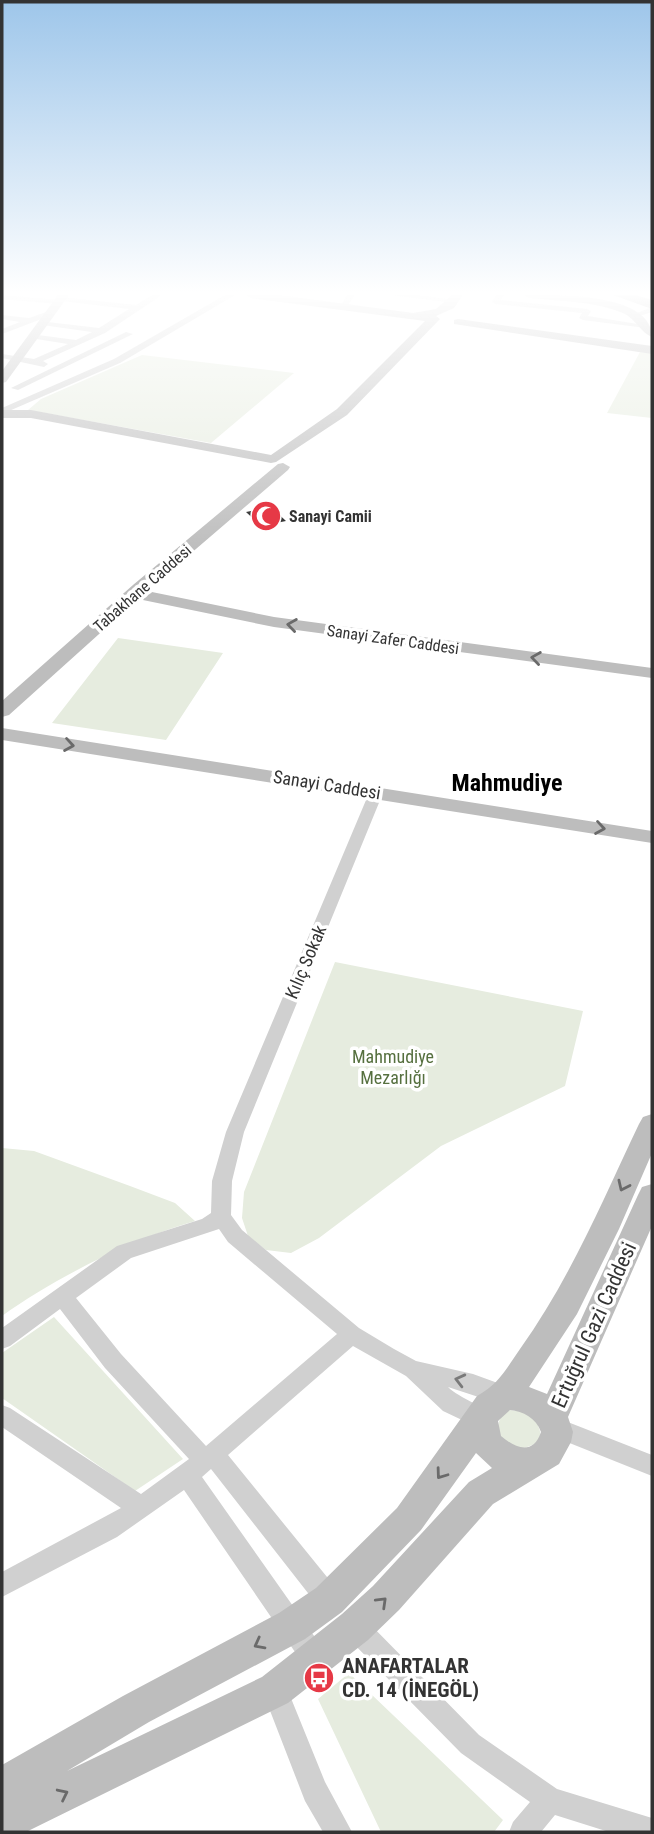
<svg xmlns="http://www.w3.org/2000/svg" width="654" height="1834" viewBox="0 0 654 1834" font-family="'Roboto Condensed',sans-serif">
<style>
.green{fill:#e6ecdf}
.building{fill:#1a1a1a}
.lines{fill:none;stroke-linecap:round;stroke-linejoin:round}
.street{fill:#d0d0d0;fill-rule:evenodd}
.secondary{fill:#bdbdbd;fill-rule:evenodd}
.highway{fill:#9a9a9a;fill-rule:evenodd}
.oneway{stroke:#6a6a6a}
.oneway2{stroke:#7a7a7a}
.labels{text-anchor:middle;stroke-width:7;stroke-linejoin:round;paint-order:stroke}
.far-poi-label{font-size:16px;font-weight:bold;fill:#333;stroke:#fff;text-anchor:start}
.far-street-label{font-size:16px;fill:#333;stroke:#fff}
.street-label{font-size:18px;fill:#333;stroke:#fff}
.park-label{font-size:18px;fill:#56703f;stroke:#fff}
.near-street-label{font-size:21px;fill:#333;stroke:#fff}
.near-poi-label{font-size:21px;font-weight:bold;fill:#333;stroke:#fff;text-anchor:start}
.district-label{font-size:24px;font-weight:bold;fill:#000;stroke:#fff}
</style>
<rect width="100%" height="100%" fill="#fff"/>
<path class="green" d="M640,352L652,353V418L607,413Z
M142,355L294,373L211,443L28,410L41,399Z
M118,638L223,653L166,740L52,723Z
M335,962L583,1011L565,1086L441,1146L319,1238L291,1253L266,1250L248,1236L242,1218L244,1192Z
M2,1148L34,1151L130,1186L175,1203L195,1221C132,1239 55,1278 2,1316Z
M54,1317L183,1459L135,1491L2,1398V1353Z
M510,1410L531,1413C544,1433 546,1443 520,1449L500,1438C497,1425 497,1417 510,1410Z
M349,1673L503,1820L494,1832H381L318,1699Z"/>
<path class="building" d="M271,507L286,521L261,526L246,512Z"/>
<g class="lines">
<path class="street" d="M2,295L58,300L61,297L136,305L152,295H162L105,333L43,361L48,364L44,367L2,358V354L34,359L68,344L30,338V334L76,340L92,332L42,325L39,321L99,328L129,309L61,301L58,304L2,299Z
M225,295H235L120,363L2,414V408L114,359Z
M347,295H355L345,309H339Z
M390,295H420L459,301L455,303Z
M496,295H504L501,300L587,309L591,311L588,316L650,326L646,328L583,320L579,318L582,313L496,304L492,302Z
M652,307V312L636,317L632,315Z
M49,311L52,315L2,334V329L20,322L2,319V315L29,318Z
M126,332L133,334L18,390L11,388Z
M376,789L383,793L244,1132L232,1181L231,1215L242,1230L359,1328L394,1349L416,1361L473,1374L514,1389L517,1396L514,1403L506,1406L448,1387C460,1399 485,1405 492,1419L489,1426L481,1429L443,1411L406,1376L353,1346L228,1455L340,1593L343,1602L340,1611L331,1614L322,1611L211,1469L202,1477L324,1650L328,1659L324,1668L315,1672L306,1668L184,1490L117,1537L2,1597V1572L121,1508L2,1427V1405L10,1408L141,1494L189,1459L105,1368L60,1309L10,1346L2,1349V1328L117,1246L202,1219L211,1213L212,1181L226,1132L369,793ZM219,1229L228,1242L337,1334L206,1446L121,1354L76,1298L131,1258Z
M555,1417L652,1455V1476L547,1434L544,1427L547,1420Z
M354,1614L363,1617L479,1735L557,1789L652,1818V1832H609L555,1815L541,1832H509L513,1822L530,1802L461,1753L345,1635L342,1626L345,1617Z
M275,1677L284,1681L325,1782L352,1832H323L305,1801L262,1690L266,1681Z"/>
<path class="secondary" d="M58,295H69L6,382L2,383V371Z
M246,295H279L413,313L436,309L452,295H463L454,308L436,316L440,319L438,321L347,415L276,462L271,463L31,418H2V410H31L271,455L337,409L425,321L251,298Z
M524,295C556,295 652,292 652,337C641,333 636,319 623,313C594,301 559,301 529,298Z
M458,319L652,346V354L454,324V320Z
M283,463L290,467L288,470L147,591L274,617L652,668V678L274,627L138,599L9,715L2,717V701L133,585L278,464Z
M2,728L652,831V843L2,740Z
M652,1114V1153L619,1229L577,1314L529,1387L547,1394L638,1195L642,1187L652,1184V1226L568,1417L573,1432L571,1442L559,1464L493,1504L399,1610L368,1640L288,1703L26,1832H2V1765L123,1696L279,1613L316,1588L397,1508L477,1396C499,1384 506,1369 520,1349C570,1279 602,1202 639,1124L643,1117ZM510,1410C523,1411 536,1418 541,1432C533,1456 515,1448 501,1436L498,1421ZM476,1453L492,1468L469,1482L373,1586L342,1614L262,1677L67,1771L149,1722L305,1639L342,1612L421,1530Z"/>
<path class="highway" d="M613,295H636L652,300V309Z"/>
</g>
<defs><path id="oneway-chevron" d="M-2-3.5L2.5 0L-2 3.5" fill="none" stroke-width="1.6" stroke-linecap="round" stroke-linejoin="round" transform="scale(1.75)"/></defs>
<g class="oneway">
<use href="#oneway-chevron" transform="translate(292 625) rotate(-172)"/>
<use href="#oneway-chevron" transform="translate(536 658) rotate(-172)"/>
<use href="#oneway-chevron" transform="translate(69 745) rotate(9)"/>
<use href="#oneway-chevron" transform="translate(600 828) rotate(9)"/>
<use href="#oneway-chevron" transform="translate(623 1186) rotate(115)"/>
<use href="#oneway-chevron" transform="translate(441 1474) rotate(126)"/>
<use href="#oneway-chevron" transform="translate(382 1602) rotate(-44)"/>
<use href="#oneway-chevron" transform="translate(259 1644) rotate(152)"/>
<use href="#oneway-chevron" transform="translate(63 1794) rotate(-26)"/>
</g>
<use class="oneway2" href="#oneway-chevron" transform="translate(460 1380) rotate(-166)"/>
<linearGradient id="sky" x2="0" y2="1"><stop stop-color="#9ec6ea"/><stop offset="0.53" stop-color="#fff"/><stop offset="1" stop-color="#fff" stop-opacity="0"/></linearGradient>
<rect width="654" height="552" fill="url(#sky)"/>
<defs>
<g id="mosque-disc" transform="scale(1.575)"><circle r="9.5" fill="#e63946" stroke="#fff"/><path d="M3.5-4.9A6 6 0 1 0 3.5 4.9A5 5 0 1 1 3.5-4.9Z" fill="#fff"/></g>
<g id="bus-disc" transform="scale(1.575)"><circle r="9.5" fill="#e63946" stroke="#fff"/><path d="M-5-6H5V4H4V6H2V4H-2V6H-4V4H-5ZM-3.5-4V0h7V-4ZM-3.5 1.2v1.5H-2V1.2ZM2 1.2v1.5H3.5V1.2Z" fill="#fff"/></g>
</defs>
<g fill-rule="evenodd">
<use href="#mosque-disc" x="266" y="516"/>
<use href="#bus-disc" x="319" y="1678"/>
</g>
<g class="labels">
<g class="far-poi-label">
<text x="289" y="522">Sanayi Camii</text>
</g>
<g class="far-street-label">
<text transform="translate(142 588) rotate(-41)" y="6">Tabakhane Caddesi</text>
<text transform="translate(393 639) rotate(8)" y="6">Sanayi Zafer Caddesi</text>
</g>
<g class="street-label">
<text transform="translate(327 785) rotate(9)" y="6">Sanayi Caddesi</text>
<text transform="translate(306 962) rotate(-67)" y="6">Kılıç Sokak</text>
</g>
<g class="park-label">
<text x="393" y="1063">Mahmudiye<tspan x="393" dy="21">Mezarlığı</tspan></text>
</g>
<g class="near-street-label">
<text transform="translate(594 1325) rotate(-66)" y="7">Ertuğrul Gazi Caddesi</text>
</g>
<g class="near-poi-label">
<text x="342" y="1673">ANAFARTALAR<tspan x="342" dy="24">CD. 14 (İNEGÖL)</tspan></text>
</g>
<g class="district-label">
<text x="507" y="791">Mahmudiye</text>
</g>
</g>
<rect width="654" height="1834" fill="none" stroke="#333333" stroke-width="7"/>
</svg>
